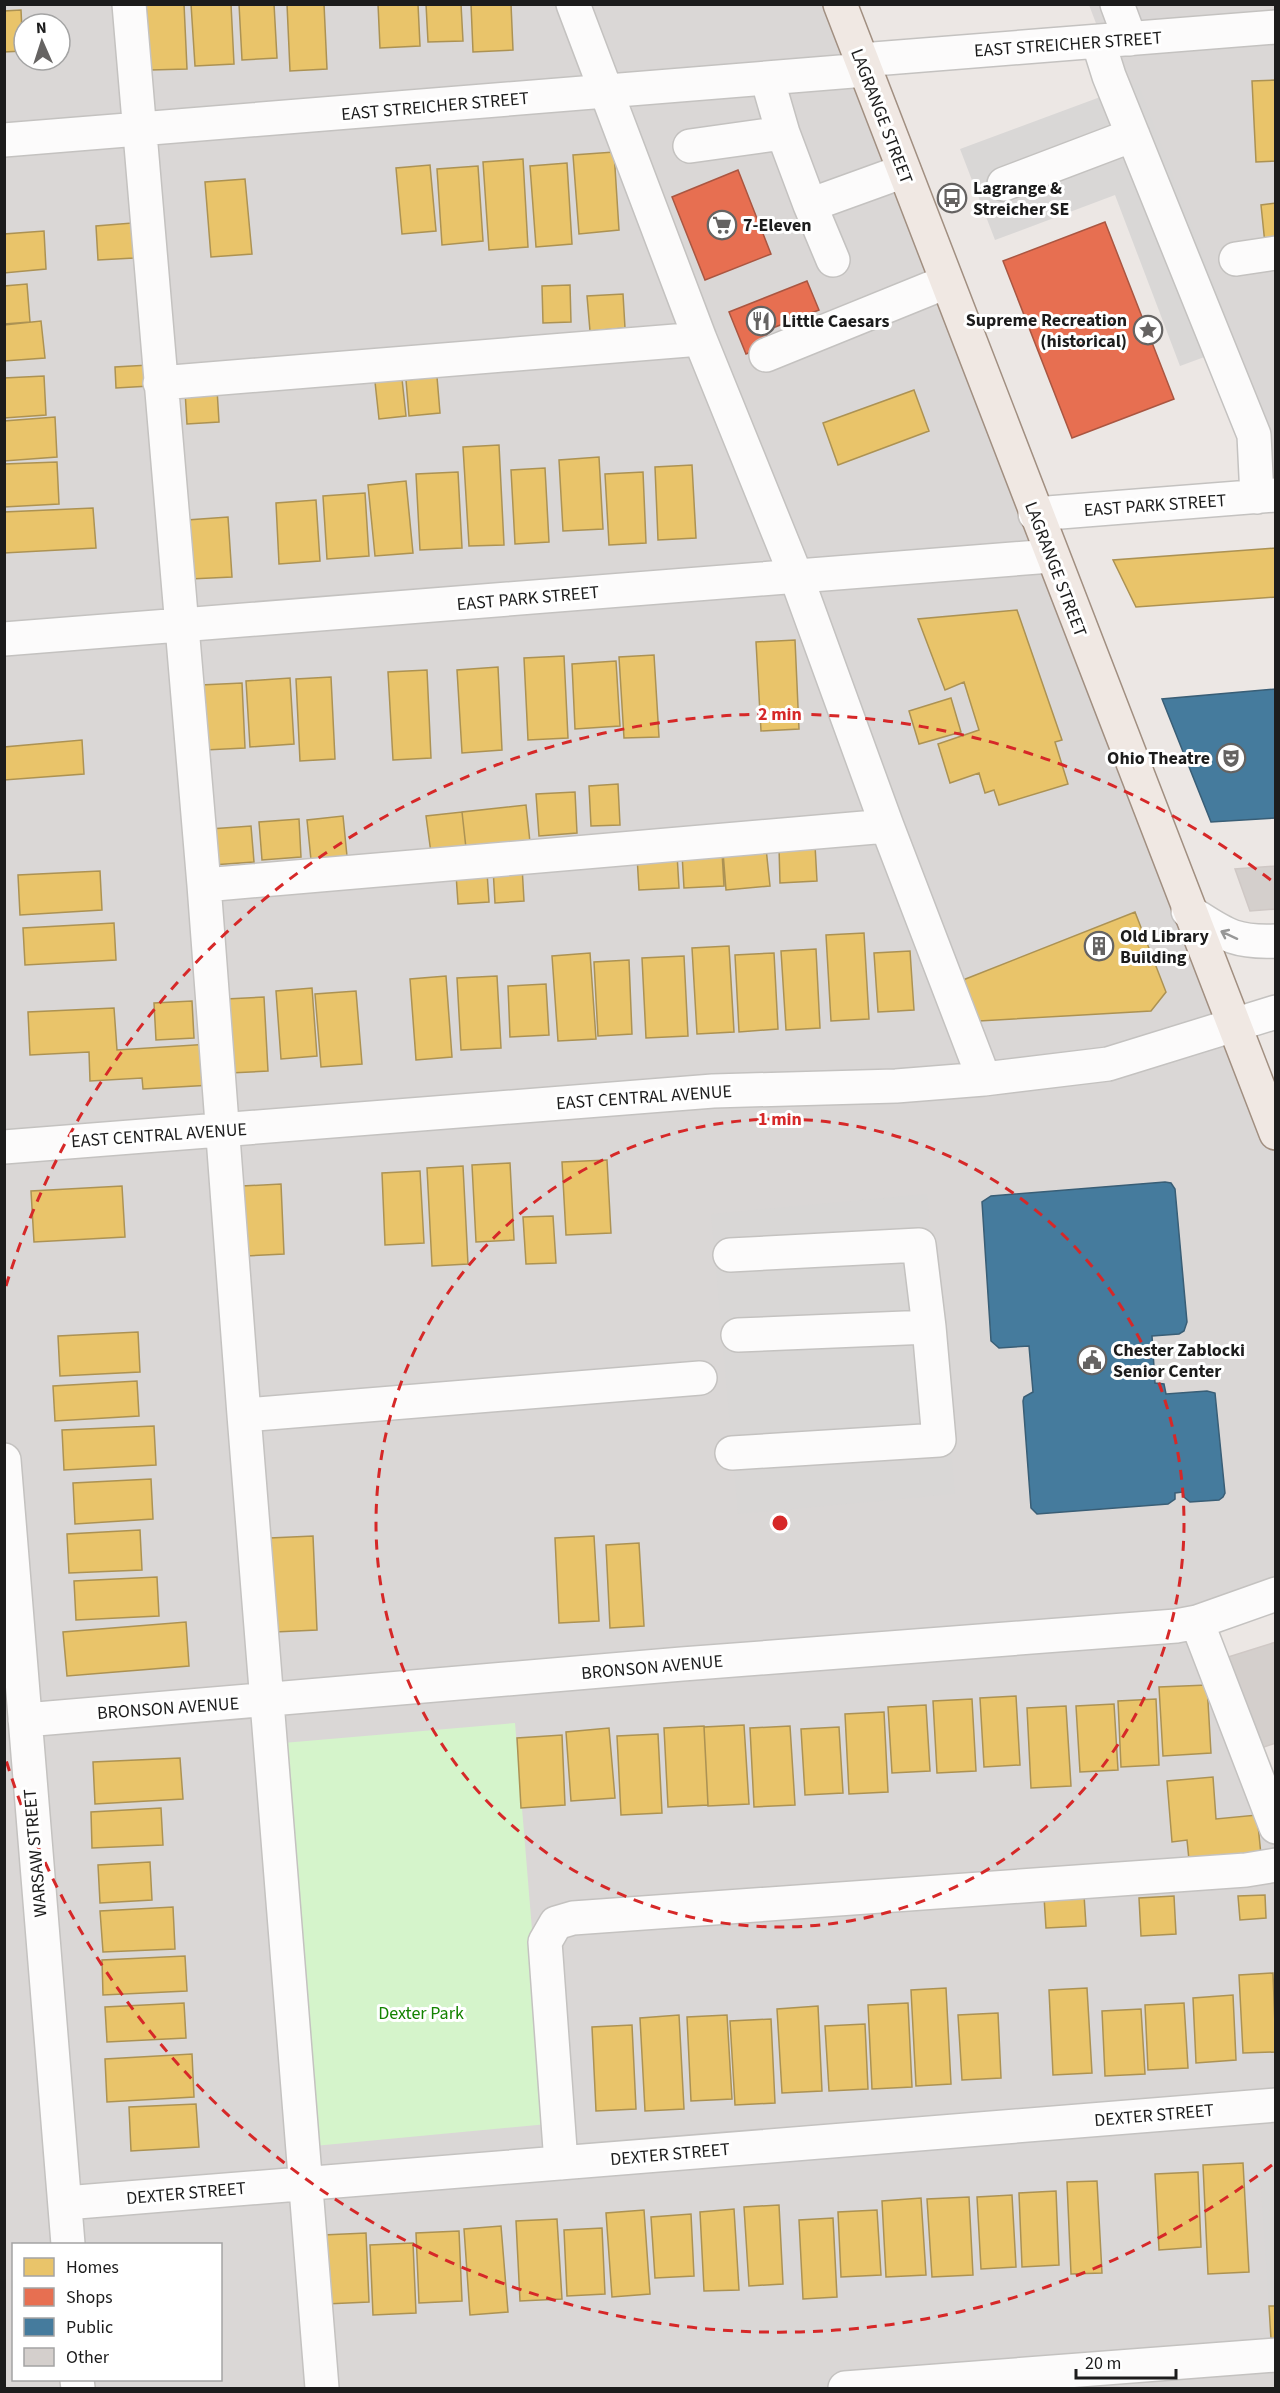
<svg xmlns="http://www.w3.org/2000/svg" width="1280" height="2393" viewBox="0 0 1280 2393" font-family="'Source Sans 3',sans-serif">
<style>
.residential{fill:#dad7d6;fill-rule:evenodd}
.religious{fill:#d9d7d6}
.park{fill:#d5f4cb}
.homes{fill:#e9c46a;stroke:#ac9253;stroke-width:1.5}
.shops{fill:#e76f51;stroke:#aa5641;stroke-width:1.5}
.public{fill:#457b9d;stroke:#395e76;stroke-width:1.5}
.building{fill:#d4cfcc;stroke:#cfc8c5;stroke-width:1.5}
.lines{fill:none;stroke-linecap:round;stroke-linejoin:round}
.minor-casing{stroke:#c4c2c0;stroke-width:36}
.major-casing{stroke:#a18f81;stroke-width:36}
.minor{stroke:#fcfbfb;stroke-width:33}
.major{stroke:#f0e8e3;stroke-width:33}
.oneway{stroke:#979797}
.ring{fill:none;stroke:#d62828;stroke-width:3;stroke-dasharray:10 8}
.labels{text-anchor:middle;stroke-width:6;stroke-linejoin:round;paint-order:stroke}
.street-label{font-size:18px;fill:#1c1c1c;stroke:#fff}
.poi-label{font-size:18px;font-weight:bold;fill:#1c1c1c;stroke:#fff;text-anchor:start}
.park-label{font-size:18px;fill:#148301;stroke:#fff}
.centre{fill:#d62828;stroke:#fff;stroke-width:3}
.ring-label{font-size:18px;text-anchor:middle;font-weight:bold;fill:#d62828;stroke:#fff;stroke-width:6;stroke-linejoin:round;paint-order:stroke}
</style>
<rect width="100%" height="100%" fill="#ece7e4"/>
<path class="residential" d="M5,5H825L1275,1142V1594L1197,1622L1275,1827V2388H5ZM24,24H60V60H24ZM14,2244H220V2380H14Z
M1089,5H1275V494L1265,466Z"/>
<path class="religious" d="M1138,83L1237,345L1180,366L1115,195L995,240L960,149Z
M927,1194L955,1494L738,1514L711,1214Z
M1275,2172V2306H1269L1260,2173Z"/>
<path class="park" d="M515,1723L548,2124L314,2146L283,1743Z"/>
<path class="homes" d="M146,4H184L187,69L150,70Z
M191,4H231L234,64L195,66Z
M239,4H274L277,58L242,60Z
M287,4H324L327,69L290,71Z
M378,4H418L420,46L380,48Z
M426,4H461L463,41L428,42Z
M471,4H511L513,50L473,52Z
M21,10L23,51L4,52V11Z
M1276,80V161L1256,162L1252,81Z
M614,152L619,230L579,234L573,155Z
M523,159L528,247L489,250L483,162Z
M567,163L572,244L536,247L530,166Z
M430,165L436,231L402,234L396,168Z
M478,166L483,241L442,245L437,169Z
M245,179L252,254L211,257L205,182Z
M1276,203V243L1265,244L1261,205Z
M132,223L134,258L98,260L96,226Z
M44,231L46,269L4,273V234Z
M27,284L30,322L4,324V286Z
M570,285L571,322L543,323L542,286Z
M623,294L625,328L590,331L587,296Z
M41,321L45,358L4,361V325Z
M149,365L150,386L116,388L115,367Z
M44,376L46,415L4,418V378Z
M437,377L440,413L409,416L406,380Z
M402,379L406,416L379,419L375,382Z
M217,389L219,422L187,424L185,391Z
M914,390L929,431L838,465L823,423Z
M55,417L57,457L4,461V421Z
M499,445L504,545L469,546L463,447Z
M599,457L603,529L563,531L559,460Z
M57,462L59,504L4,507V464Z
M692,465L696,538L658,540L655,467Z
M545,468L549,542L515,544L511,470Z
M458,472L462,548L420,550L416,474Z
M643,472L646,543L609,545L605,474Z
M406,481L413,553L375,556L368,485Z
M365,493L369,556L327,559L323,496Z
M316,500L320,561L279,564L276,503Z
M93,508L96,548L4,553V512Z
M228,517L232,577L190,579L187,520Z
M1276,548V597L1136,607L1113,560Z
M1017,610L1062,740L1055,742L1068,784L999,805L994,790L985,793L979,773L950,783L938,744L979,730L964,682L945,690L918,619Z
M795,640L799,729L761,731L756,642Z
M654,655L659,737L624,738L619,657Z
M564,656L568,738L528,740L524,658Z
M616,661L620,726L575,729L572,664Z
M498,667L502,750L462,753L457,670Z
M427,670L431,758L393,760L388,672Z
M331,677L335,759L300,761L296,679Z
M290,678L294,744L250,747L246,681Z
M242,683L245,748L205,750L201,685Z
M951,698L961,732L919,744L909,711Z
M82,740L84,774L4,780V747Z
M618,784L620,825L591,826L589,786Z
M575,792L577,833L539,836L536,794Z
M526,805L530,842L466,848L462,812Z
M462,812L466,848L431,853L426,816Z
M343,816L347,856L311,860L307,820Z
M299,819L301,857L262,860L259,822Z
M251,826L254,862L212,865L210,829Z
M815,845L817,881L780,883L779,847Z
M766,848L770,886L726,890L723,852Z
M722,852L724,886L684,888L682,854Z
M677,854L679,888L639,890L637,856Z
M522,866L524,901L495,903L493,868Z
M100,871L102,910L20,915L18,875Z
M487,872L489,902L458,904L456,874Z
M1135,912L1166,992L1151,1011L979,1021L963,980Z
M114,923L116,960L25,965L23,928Z
M864,933L869,1019L831,1021L826,935Z
M729,946L734,1032L697,1034L692,948Z
M816,949L820,1028L786,1030L781,951Z
M910,951L914,1010L878,1012L874,953Z
M590,953L596,1039L558,1041L552,956Z
M774,953L778,1029L739,1032L735,955Z
M684,956L688,1036L646,1038L642,958Z
M629,960L632,1034L598,1036L594,962Z
M446,976L452,1057L416,1060L410,979Z
M497,976L501,1048L461,1050L457,978Z
M546,984L549,1035L510,1037L508,986Z
M312,988L317,1056L281,1059L276,991Z
M356,991L362,1064L321,1067L315,994Z
M264,997L268,1071L230,1073L226,999Z
M192,1001L194,1038L156,1040L154,1003Z
M114,1008L117,1050L210,1044L212,1085L143,1089L142,1078L90,1081L89,1052L30,1055L28,1012Z
M607,1160L611,1233L566,1235L562,1162Z
M510,1163L514,1240L476,1242L472,1165Z
M463,1166L468,1264L432,1266L427,1168Z
M420,1171L424,1243L385,1245L382,1173Z
M281,1184L284,1254L246,1256L242,1186Z
M122,1186L125,1237L34,1242L31,1191Z
M553,1216L556,1263L526,1264L523,1217Z
M138,1332L140,1372L60,1376L58,1336Z
M137,1381L139,1416L55,1421L53,1386Z
M154,1426L156,1465L64,1470L62,1430Z
M151,1479L153,1519L75,1524L73,1483Z
M140,1530L142,1570L69,1573L67,1534Z
M313,1536L317,1630L275,1632L270,1538Z
M594,1536L599,1621L559,1623L555,1538Z
M639,1543L644,1626L610,1628L606,1545Z
M157,1577L159,1616L76,1620L74,1581Z
M186,1622L189,1666L67,1676L63,1632Z
M1207,1685L1211,1753L1163,1756L1159,1687Z
M1016,1696L1020,1765L984,1767L980,1698Z
M972,1699L976,1771L937,1773L933,1701Z
M1156,1699L1159,1765L1121,1767L1118,1701Z
M1114,1704L1118,1770L1080,1772L1076,1706Z
M926,1705L930,1771L892,1773L888,1707Z
M1066,1706L1071,1786L1031,1788L1027,1708Z
M884,1712L888,1792L849,1794L845,1714Z
M744,1725L749,1804L708,1806L704,1727Z
M704,1726L708,1805L668,1807L664,1728Z
M790,1726L795,1805L754,1807L750,1728Z
M839,1727L843,1793L805,1795L801,1729Z
M609,1728L615,1798L571,1801L566,1732Z
M658,1734L662,1813L621,1815L617,1736Z
M562,1735L565,1805L521,1808L517,1738Z
M180,1758L183,1799L95,1804L93,1762Z
M1213,1777L1216,1819L1257,1815L1261,1855L1189,1860L1187,1840L1172,1842L1167,1781Z
M161,1808L163,1845L92,1848L91,1812Z
M150,1862L152,1900L100,1903L98,1865Z
M1084,1895L1086,1926L1046,1928L1044,1897Z
M1265,1895L1266,1918L1240,1920L1238,1896Z
M1174,1896L1176,1934L1141,1936L1139,1898Z
M173,1907L175,1949L103,1952L100,1911Z
M185,1956L187,1991L103,1995L102,1960Z
M1273,1973L1276,2052L1243,2053L1239,1975Z
M946,1988L951,2084L916,2086L911,1990Z
M1087,1988L1092,2073L1053,2075L1049,1990Z
M1233,1995L1236,2060L1196,2063L1193,1998Z
M184,2003L186,2038L107,2042L105,2007Z
M908,2003L912,2087L872,2089L868,2005Z
M1184,2003L1188,2068L1148,2070L1145,2005Z
M818,2006L822,2091L782,2093L777,2009Z
M1141,2009L1145,2074L1105,2076L1102,2011Z
M998,2013L1001,2078L962,2080L958,2015Z
M679,2015L684,2109L645,2111L640,2018Z
M727,2015L732,2099L691,2101L687,2017Z
M771,2019L775,2103L735,2105L730,2021Z
M865,2024L868,2089L829,2091L825,2026Z
M632,2025L636,2109L596,2111L592,2027Z
M192,2054L194,2097L107,2102L105,2059Z
M196,2104L199,2147L131,2151L129,2107Z
M1243,2163L1249,2272L1208,2274L1203,2165Z
M1198,2172L1201,2247L1159,2250L1155,2174Z
M1097,2181L1102,2273L1071,2274L1067,2182Z
M1056,2191L1059,2265L1022,2267L1019,2193Z
M1012,2195L1016,2267L981,2269L977,2197Z
M969,2197L973,2275L932,2277L927,2199Z
M921,2198L926,2275L886,2277L882,2201Z
M779,2205L783,2284L749,2286L744,2207Z
M734,2209L739,2290L704,2291L700,2212Z
M644,2210L650,2294L612,2297L606,2213Z
M877,2210L881,2275L841,2277L838,2212Z
M691,2214L694,2276L655,2278L651,2217Z
M833,2218L837,2297L803,2299L799,2220Z
M557,2219L562,2299L520,2301L516,2221Z
M501,2226L508,2312L470,2315L464,2229Z
M602,2228L605,2294L567,2296L564,2230Z
M459,2231L462,2301L419,2303L416,2233Z
M366,2233L369,2302L326,2304L323,2235Z
M413,2243L416,2313L373,2315L370,2245Z
M1269,2306H1276V2339H1271Z"/>
<path class="shops" d="M738,170L771,254L705,280L672,197Z
M1105,222L1174,399L1072,438L1003,261Z
M807,281L819,310L765,331L771,344L746,354L729,312Z"/>
<path class="public" d="M1276,689V818L1211,822L1162,699Z
M1165,1182L1171,1183L1175,1189L1187,1322L1184,1331L1179,1334L1152,1336L1155,1383L1164,1384L1166,1394L1207,1391L1215,1393L1225,1493L1223,1497L1219,1500L1190,1502L1184,1497L1183,1492L1175,1493V1499L1168,1504L1037,1514L1031,1508L1023,1401L1024,1397L1033,1392L1029,1346L999,1348L991,1341L982,1202L991,1196Z"/>
<path class="building" d="M1276,866V909L1250,911L1235,869Z
M1276,1642V1743L1255,1750L1225,1658Z"/>
<g class="lines">
<g class="minor-casing">
<path id="minor" d="M129,4L204,885L244,1415L322,2388
M573,4L700,339L796,576L887,826L984,1079
M1117,4L1130,39
M1098,41L1109,76L1254,435L1257,497
M861,60L1276,27
M767,78L783,133
M4,140L865,70
M690,146L783,133L810,205L904,171
M1004,184L1133,135
M810,205L833,260
M1236,259L1276,253
M766,355L946,282
M160,383L700,339
M1035,514L1276,495
M4,639L1051,556
M204,885L887,826
M1188,911C1223,933 1232,943 1276,941
M4,1147L713,1091L896,1086L984,1079L1108,1064L1276,1012
M730,1255L919,1245L929,1327
M244,1415L700,1378
M732,1453L939,1440L929,1327L738,1335
M4,1460L68,2244
M1197,1622L1276,1827
M25,1720L682,1664L1176,1626L1197,1622L1276,1594
M561,2163L545,1942L556,1923L573,1918L1246,1870L1276,1865
M65,2203L1276,2105
M77,2380L78,2388
M845,2388L1276,2355"/>
</g>
<g class="major-casing">
<path id="major" d="M840,4L1276,1133"/>
</g>
<use href="#minor" class="minor"/>
<use href="#major" class="major"/>
</g>
<defs><path id="oneway-shaft" d="M-6 0H5M1.5-3L5.5 0L1.5 3" fill="none" stroke-width="1.6" stroke-linecap="round" stroke-linejoin="round" transform="scale(1.5)"/></defs>
<use class="oneway" href="#oneway-shaft" transform="translate(1229 935) rotate(-155)"/>
<g class="ring">
<circle cx="780" cy="1523" r="404"/>
<path d="M1272 2165A809 809 0 0 1 6 1760M6 1286A809 809 0 0 1 1272 881"/>
</g>
<defs>
<g id="bus-ring" transform="scale(1.5)"><circle r="9.5" fill="#fff" stroke="#656362" stroke-width="1.5"/><path d="M-5-6H5V4H4V6H2V4H-2V6H-4V4H-5ZM-3.5-4V0h7V-4ZM-3.5 1.2v1.5H-2V1.2ZM2 1.2v1.5H3.5V1.2Z" fill="#656362"/></g>
<g id="supermarket-ring" transform="scale(1.5)"><circle r="9.5" fill="#fff" stroke="#656362" stroke-width="1.5"/><path d="M-6-5.5h2.5l.6 2H6L4.5 2H-2.5L-4.4-4H-6ZM-1.5 3.2a1.3 1.3 0 1 0 .1 0ZM3 3.2a1.3 1.3 0 1 0 .1 0Z" fill="#656362"/></g>
<g id="restaurant-ring" transform="scale(1.5)"><circle r="9.5" fill="#fff" stroke="#656362" stroke-width="1.5"/><path d="M-5-6h1v4h1v-4h1v4h1v-4h1v5L-1.5 .5V6h-2V.5L-5-1ZM5-6V6H3V1.5H1.5Q1.5-4 5-6Z" fill="#656362"/></g>
<g id="sight-ring" transform="scale(1.5)"><circle r="9.5" fill="#fff" stroke="#656362" stroke-width="1.5"/><path d="M0-6L1.8-2.2L6-1.7L2.9 1.2L3.7 5.4L0 3.3L-3.7 5.4L-2.9 1.2L-6-1.7L-1.8-2.2Z" fill="#656362"/></g>
<g id="theatre-ring" transform="scale(1.5)"><circle r="9.5" fill="#fff" stroke="#656362" stroke-width="1.5"/><path d="M-5-5.5Q0-4 5-5.5V0Q5 5 0 6Q-5 5-5 0ZM-3.3-2.5H-1v1.5H-3.3ZM1-2.5H3.3v1.5H1ZM-2.8 1Q0 5.5 2.8 1Z" fill="#656362"/></g>
<g id="building-ring" transform="scale(1.5)"><circle r="9.5" fill="#fff" stroke="#656362" stroke-width="1.5"/><path d="M-4-6H4V6H1V3H-1V6H-4ZM-2.5-4.3h1.7v1.8h-1.7ZM.8-4.3h1.7v1.8H.8ZM-2.5-1h1.7V.8h-1.7ZM.8-1h1.7V.8H.8Z" fill="#656362"/></g>
<g id="civic-ring" transform="scale(1.5)"><circle r="9.5" fill="#fff" stroke="#656362" stroke-width="1.5"/><path d="M-.6-6.5H3V-4.5H.6V-3L4-1V1h2V6H-6V1h2V-1L-.6-3ZM-1.2 2.5V6h2.4V2.5Z" fill="#656362"/></g>
</defs>
<g fill-rule="evenodd">
<use href="#bus-ring" x="952" y="198"/>
<use href="#supermarket-ring" x="722" y="225"/>
<use href="#restaurant-ring" x="761" y="321"/>
<use href="#sight-ring" x="1148" y="330"/>
<use href="#theatre-ring" x="1231" y="758"/>
<use href="#building-ring" x="1099" y="946"/>
<use href="#civic-ring" x="1092" y="1360"/>
</g>
<g class="labels">
<g class="street-label">
<text transform="translate(1068 44) rotate(-4)" y="6">EAST STREICHER STREET</text>
<text transform="translate(435 106) rotate(-5)" y="6">EAST STREICHER STREET</text>
<text transform="translate(882 116) rotate(69)" y="6">LAGRANGE STREET</text>
<text transform="translate(1155 505) rotate(-4)" y="6">EAST PARK STREET</text>
<text transform="translate(1056 569) rotate(69)" y="6">LAGRANGE STREET</text>
<text transform="translate(528 598) rotate(-5)" y="6">EAST PARK STREET</text>
<text transform="translate(644 1097) rotate(-4)" y="6">EAST CENTRAL AVENUE</text>
<text transform="translate(159 1135) rotate(-4)" y="6">EAST CENTRAL AVENUE</text>
<text transform="translate(652 1667) rotate(-5)" y="6">BRONSON AVENUE</text>
<text transform="translate(168 1708) rotate(-4)" y="6">BRONSON AVENUE</text>
<text transform="translate(35 1853) rotate(-95)" y="6">WARSAW STREET</text>
<text transform="translate(1154 2115) rotate(-5)" y="6">DEXTER STREET</text>
<text transform="translate(670 2154) rotate(-5)" y="6">DEXTER STREET</text>
<text transform="translate(186 2193) rotate(-5)" y="6">DEXTER STREET</text>
</g>
<g class="poi-label">
<text x="973" y="194">Lagrange &amp;<tspan x="973" dy="21">Streicher SE</tspan></text>
<text x="743" y="231">7-Eleven</text>
<text x="1127" y="326" text-anchor="end">Supreme Recreation<tspan x="1127" dy="21">(historical)</tspan></text>
<text x="782" y="327">Little Caesars</text>
<text x="1210" y="764" text-anchor="end">Ohio Theatre</text>
<text x="1120" y="942">Old Library<tspan x="1120" dy="21">Building</tspan></text>
<text x="1113" y="1356">Chester Zablocki<tspan x="1113" dy="21">Senior Center</tspan></text>
</g>
<g class="park-label">
<text x="421" y="2019">Dexter Park</text>
</g>
</g>
<circle cx="780" cy="1523" r="9" class="centre"/>
<g class="ring-label">
<text x="780" y="720">2 min</text>
<text x="780" y="1125">1 min</text>
</g>
<rect width="1280" height="2393" fill="none" stroke="#1c1c1c" stroke-width="12"/>
<rect x="12" y="2243" width="210" height="138" fill="#ffffff" stroke="#a4a4a4" stroke-width="1.5"/>
<rect x="24" y="2258" width="30" height="18" fill="#e9c46a" stroke="#a4a4a4" stroke-width="1.5"/>
<text x="66" y="2273" font-size="18" fill="#1c1c1c">Homes</text>
<rect x="24" y="2288" width="30" height="18" fill="#e76f51" stroke="#a4a4a4" stroke-width="1.5"/>
<text x="66" y="2303" font-size="18" fill="#1c1c1c">Shops</text>
<rect x="24" y="2318" width="30" height="18" fill="#457b9d" stroke="#a4a4a4" stroke-width="1.5"/>
<text x="66" y="2333" font-size="18" fill="#1c1c1c">Public</text>
<rect x="24" y="2348" width="30" height="18" fill="#d4cfcc" stroke="#a4a4a4" stroke-width="1.5"/>
<text x="66" y="2363" font-size="18" fill="#1c1c1c">Other</text>
<g transform="translate(42 42) rotate(357)"><circle r="28" fill="#ffffff" stroke="#a4a4a4" stroke-width="1.5"/>
<path d="M0-4.5L10 22L0 15L-10 22Z" fill="#656362"/>
<text y="-9" font-size="16" font-weight="bold" text-anchor="middle" fill="#1c1c1c">N</text>
</g>
<path d="M1076 2369v9h100v-9" fill="none" stroke="#1c1c1c" stroke-width="3"/>
<text x="1085" y="2369" font-size="18" fill="#1c1c1c" stroke="#ffffff" stroke-width="4.5" paint-order="stroke">20 m</text>
</svg>
